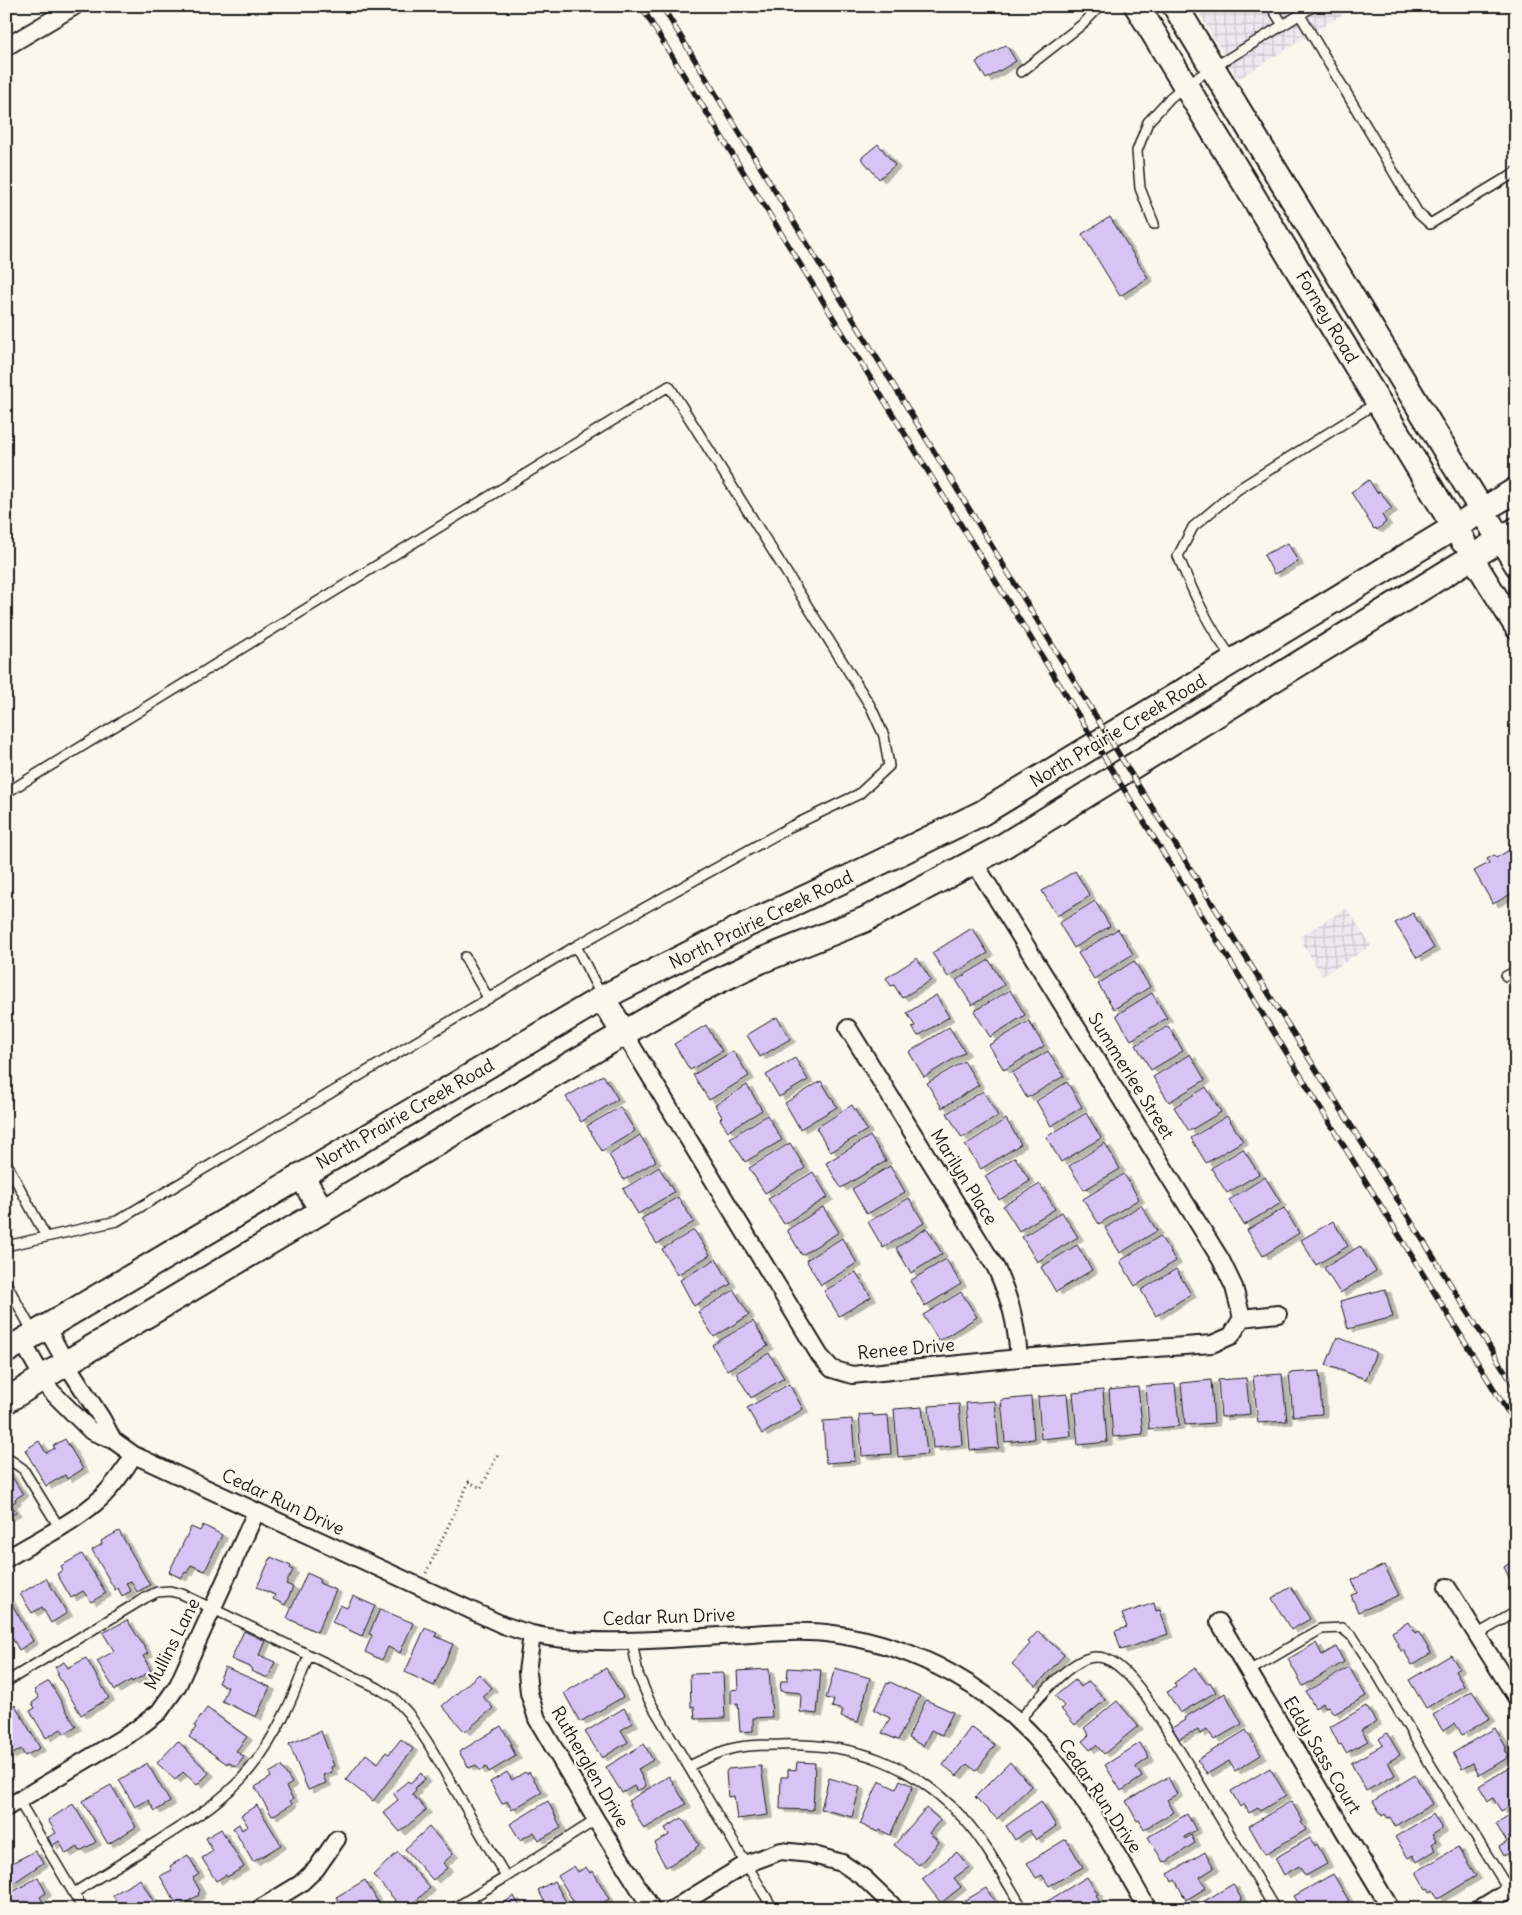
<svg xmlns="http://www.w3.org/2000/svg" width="1522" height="1915" viewBox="0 0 1522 1915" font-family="Delius,sans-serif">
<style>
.industrial{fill:url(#industrial-grid)}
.building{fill:#d7c4f5;stroke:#1c1c1c;filter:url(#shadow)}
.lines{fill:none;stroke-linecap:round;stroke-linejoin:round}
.service-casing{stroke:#1c1c1c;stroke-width:12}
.minor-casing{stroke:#1c1c1c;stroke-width:20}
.tertiary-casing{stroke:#1c1c1c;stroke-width:25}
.secondary-casing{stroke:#1c1c1c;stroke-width:28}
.path{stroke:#1c1c1c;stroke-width:3;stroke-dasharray:1 4;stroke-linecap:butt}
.service{stroke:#fbf7ec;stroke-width:9}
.minor{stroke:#fbf7ec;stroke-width:16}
.tertiary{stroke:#fbf7ec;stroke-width:21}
.secondary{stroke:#fbf7ec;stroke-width:24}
.rail-casing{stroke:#1c1c1c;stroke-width:5.5}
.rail{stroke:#fbf7ec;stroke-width:4;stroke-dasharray:11;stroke-linecap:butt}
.labels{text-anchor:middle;stroke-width:4.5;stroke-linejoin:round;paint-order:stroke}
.street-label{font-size:18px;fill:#1c1c1c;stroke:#fbf7ec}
</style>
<defs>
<pattern id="industrial-grid" width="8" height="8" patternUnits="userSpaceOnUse" patternTransform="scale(1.25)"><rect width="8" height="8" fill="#f0e8ef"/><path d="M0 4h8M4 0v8" fill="none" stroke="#cdc6cc"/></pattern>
<filter id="shadow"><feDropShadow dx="5.5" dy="3" stdDeviation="0" flood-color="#0004"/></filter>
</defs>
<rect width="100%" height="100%" fill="#fbf7ec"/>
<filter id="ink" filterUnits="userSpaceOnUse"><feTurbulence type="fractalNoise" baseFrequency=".02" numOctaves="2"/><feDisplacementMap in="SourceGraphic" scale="10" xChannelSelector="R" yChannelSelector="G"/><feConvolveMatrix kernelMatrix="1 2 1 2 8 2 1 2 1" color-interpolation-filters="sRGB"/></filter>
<g filter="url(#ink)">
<path class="industrial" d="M1195,6H1356L1238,79Z
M1347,908L1371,946L1322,976L1299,937Z"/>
<path class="building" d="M1006,45L1016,61L986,79L976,62Z
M878,144L895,165L879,179L861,158Z
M1110,217L1148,278L1120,296L1082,234Z
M1369,480L1377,493L1380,491L1392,509L1382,515L1386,522L1377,530L1376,528L1374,529L1351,492Z
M1288,543L1298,562L1274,574L1264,555Z
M1516,846V891L1493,904L1474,871L1489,863L1487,859L1494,855L1496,858Z
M1075,871L1090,896L1057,916L1042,891Z
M1095,901L1110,926L1074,948L1059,923Z
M1413,913L1434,948L1417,958L1395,923Z
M972,928L988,953L948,977L932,953Z
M1118,929L1133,954L1094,979L1078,953Z
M917,958L931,980L902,998L894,985L891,986L886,978Z
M989,960L1004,985L972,1005L956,980Z
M1134,961L1150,987L1114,1009L1098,984Z
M1010,990L1025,1015L990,1037L974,1011Z
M1152,993L1167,1018L1131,1040L1116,1015Z
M936,995L949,1017L918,1036L912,1027L915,1026L907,1013Z
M777,1017L790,1039L760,1057L747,1035Z
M1029,1021L1044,1046L1004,1070L989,1045Z
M706,1025L722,1051L690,1070L674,1044Z
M1168,1026L1183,1051L1151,1070L1136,1045Z
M949,1027L965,1052L924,1077L909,1052Z
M733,1051L749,1076L709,1100L693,1075Z
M1048,1051L1064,1076L1027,1098L1012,1073Z
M1190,1054L1205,1080L1169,1102L1153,1077Z
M795,1058L808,1080L779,1097L766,1075Z
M964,1061L979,1085L942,1108L927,1083Z
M603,1075L618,1099L581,1122L566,1097Z
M821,1081L837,1107L800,1129L785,1103Z
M1067,1082L1082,1107L1051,1126L1036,1101Z
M747,1085L762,1110L728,1131L720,1119L722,1117L715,1105Z
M1206,1087L1221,1112L1189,1131L1174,1107Z
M983,1091L998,1116L962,1138L947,1113Z
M852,1105L867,1130L831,1152L816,1128Z
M620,1107L635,1131L602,1151L587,1126Z
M1086,1113L1101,1138L1061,1162L1046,1137Z
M767,1115L782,1140L745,1162L730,1138Z
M1227,1116L1243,1141L1206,1163L1191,1138Z
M1006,1119L1021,1144L981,1169L965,1145Z
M640,1135L656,1161L624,1180L609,1155Z
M870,1136L886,1161L841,1188L826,1163Z
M790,1143L805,1168L765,1193L749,1168Z
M1105,1143L1120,1169L1084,1190L1069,1166Z
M1243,1149L1259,1174L1227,1193L1211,1168Z
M1015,1157L1030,1181L999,1200L985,1176Z
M890,1166L905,1192L867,1214L852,1189Z
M659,1167L674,1192L638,1214L623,1189Z
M813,1172L828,1197L784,1224L768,1199Z
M1124,1174L1139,1199L1099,1224L1083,1199Z
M1265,1177L1281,1203L1244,1225L1229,1200Z
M1040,1184L1055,1209L1019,1231L1003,1206Z
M678,1197L694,1222L657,1244L641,1219Z
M909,1198L924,1223L883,1248L868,1222Z
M1141,1205L1157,1231L1120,1253L1105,1228Z
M823,1207L839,1232L802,1255L787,1230Z
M1284,1208L1299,1233L1263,1256L1247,1230Z
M1062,1212L1078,1237L1037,1262L1022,1237Z
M1333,1221L1348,1246L1316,1265L1301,1240Z
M927,1228L942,1254L911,1273L896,1248Z
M694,1230L710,1255L677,1275L662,1249Z
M1160,1236L1176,1261L1135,1286L1120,1261Z
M842,1238L857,1263L821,1285L806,1260Z
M1077,1245L1092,1270L1056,1292L1041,1267Z
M1360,1246L1376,1271L1340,1293L1324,1268Z
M716,1259L731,1284L694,1306L680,1280Z
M946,1259L961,1284L925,1306L910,1281Z
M1176,1269L1191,1294L1156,1316L1141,1290Z
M856,1272L871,1297L839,1316L824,1291Z
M1385,1289L1393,1317L1348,1329L1340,1301Z
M734,1290L749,1315L714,1337L698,1312Z
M961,1292L977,1317L939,1341L923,1315Z
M753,1321L768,1346L727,1370L712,1345Z
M1337,1337L1376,1352L1366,1379L1326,1365Z
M769,1353L784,1378L751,1398L736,1373Z
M1319,1371L1322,1414L1293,1416L1289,1373Z
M1282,1374L1287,1421L1258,1423L1253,1376Z
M1246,1378L1250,1414L1221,1417L1218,1380Z
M1211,1380L1214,1423L1185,1425L1181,1383Z
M789,1384L803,1409L762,1434L747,1408Z
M1175,1384L1179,1426L1149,1429L1146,1386Z
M1138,1387L1143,1434L1113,1437L1109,1390Z
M1103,1390L1107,1442L1078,1445L1073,1393Z
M1067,1394L1071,1436L1041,1439L1038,1397Z
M1031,1397L1034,1439L1005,1442L1001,1400Z
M995,1401L999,1448L970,1450L966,1403Z
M959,1404L962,1445L933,1448L929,1406Z
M922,1407L927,1454L898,1457L894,1409Z
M873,1414V1416L888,1415L891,1454L862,1456L859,1415Z
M852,1419L855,1461L826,1463L823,1421Z
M65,1439L83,1469L67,1479L65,1475L46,1486L25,1450L39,1441L46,1453L55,1448L53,1446Z
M6,1468L23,1494L15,1499L16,1501L11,1504L16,1512L6,1518Z
M203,1525L222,1535L205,1571L191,1565L187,1573L185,1572L181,1578L169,1572L191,1527L200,1531Z
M119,1531L150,1585L137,1592L131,1581L126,1583L131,1591L122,1596L118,1588L115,1590L92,1550L102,1544L101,1541Z
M82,1554L106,1593L91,1602L83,1591L71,1598L57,1574L63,1570L61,1566Z
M271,1557L291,1566L290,1569L293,1570L286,1584L293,1587L285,1605L273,1599L275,1595L257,1587Z
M1516,1559V1587L1514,1588L1504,1567Z
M1384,1565L1399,1595L1358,1612L1351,1595L1357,1593L1352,1580Z
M307,1573L320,1579L319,1583L336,1590L317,1632L287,1618Z
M46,1578L67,1613L51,1623L42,1607L32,1613L20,1594Z
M1291,1587L1310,1619L1291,1630L1272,1598Z
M353,1596L375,1606L362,1636L332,1622L340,1605L347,1608Z
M9,1599L33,1641L19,1650L11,1636L6,1638V1600Z
M1154,1603L1156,1611L1160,1610L1168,1634L1121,1650L1115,1631L1127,1627L1122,1614Z
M380,1609L413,1623L400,1653L388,1647L382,1660L365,1652L372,1635L369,1634Z
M127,1620L148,1653L143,1656L151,1671L132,1682L131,1680L115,1690L97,1661L114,1651L103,1633Z
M1408,1622L1415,1633L1418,1631L1431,1653L1412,1665L1404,1651H1401L1392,1632Z
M425,1628L437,1633L435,1636L453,1644L434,1686L405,1672Z
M244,1631L265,1641L259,1655L275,1662L268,1678L251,1671L252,1668L231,1659Z
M1038,1631L1064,1655L1036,1686L1012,1664L1030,1644L1028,1642Z
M1316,1643L1322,1655L1336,1647L1344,1662L1303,1686L1288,1659Z
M1451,1655L1459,1668L1455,1671L1464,1686L1426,1708L1409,1680Z
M86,1658L109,1698L81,1715L57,1674H59L55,1667L64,1662L68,1668Z
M225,1667L270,1687L256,1717L222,1701L228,1687L218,1683Z
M1349,1667L1366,1696L1334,1714L1328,1706L1325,1707L1323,1703L1315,1708L1306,1692Z
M606,1668L623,1697L580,1722L564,1693Z
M788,1668L821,1670L817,1714L800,1712L801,1693L780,1691L781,1681H787Z
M835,1668L870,1678L858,1722L841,1717L843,1710L832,1707L834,1700L826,1698Z
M1195,1668L1207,1684L1210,1682L1216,1692L1180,1713L1167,1692L1176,1687L1174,1683Z
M769,1669L772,1717L753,1718V1731L740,1732L738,1703L731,1704V1690L738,1689L737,1671Z
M723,1673L725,1718L695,1719L694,1706L691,1707L690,1674Z
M479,1674L492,1688L482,1696L493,1708L465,1732L442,1706Z
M1075,1680L1081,1687L1089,1681L1105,1700L1075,1725L1061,1709L1064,1706L1055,1696Z
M49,1681L76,1727L65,1734L61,1729L46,1738L30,1711L35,1708L32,1703L39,1698L34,1690Z
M890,1682L920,1696L898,1740L882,1733L890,1718L874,1710L887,1683L889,1684Z
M1472,1691L1490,1718L1462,1735L1455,1723L1443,1731L1433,1715Z
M1225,1693L1242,1724L1214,1740L1207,1729L1200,1734L1198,1730L1192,1733V1732L1179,1739L1172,1728L1185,1720L1184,1718Z
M926,1700L953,1712L942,1735L931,1730L923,1746L908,1738Z
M1117,1701L1138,1726L1104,1754L1096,1745L1090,1750L1082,1741L1089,1735L1084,1728Z
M15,1705L40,1748L25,1756L21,1749L10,1756L6,1750V1710Z
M1366,1706L1376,1722L1361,1730L1368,1741L1346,1753L1341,1744L1339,1745L1330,1727Z
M207,1708L247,1737L236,1751L244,1757L236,1767L228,1762L227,1764L189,1737L196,1727L194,1726Z
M624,1708L633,1723L621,1730L628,1742L602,1758L585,1732Z
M501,1726L512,1744L510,1745L516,1756L489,1772L486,1767L480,1771L476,1765L469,1768L459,1752Z
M971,1727L995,1745L976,1771L967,1764L957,1776L943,1765Z
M1495,1728L1507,1749L1505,1750L1509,1757L1479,1775L1473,1763L1462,1769L1453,1753Z
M1246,1730L1261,1755L1235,1771L1229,1761L1207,1774L1197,1760Z
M321,1731L334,1766L331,1767L332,1772L323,1775L326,1783L308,1790L289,1744Z
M1387,1733L1400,1755L1388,1762L1395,1775L1366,1791L1351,1763L1383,1745L1379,1739Z
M401,1739L413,1749L373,1801L346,1780L366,1754L378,1763L386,1752L389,1754Z
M178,1741L209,1773L197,1785L183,1772L175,1780L157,1763Z
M1140,1743L1149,1758L1136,1767L1142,1777L1121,1791L1105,1765Z
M644,1744L653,1760L638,1769L646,1786L637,1791L634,1786L622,1793L606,1767Z
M797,1762L815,1763L813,1810L780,1809L781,1777H788V1769L796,1770Z
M1010,1762L1031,1786L997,1819L975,1797Z
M147,1763L170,1802L155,1811L148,1800L135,1807L119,1780Z
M1515,1764L1516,1797L1511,1801L1513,1804L1501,1811L1493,1798L1488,1801L1479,1786Z
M281,1766L292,1783L286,1787L293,1799L290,1801L292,1804L272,1816L255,1787L271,1777L269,1773Z
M761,1766L768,1815L737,1819L734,1796L728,1797L726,1772L728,1769Z
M1270,1768L1286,1795L1260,1811L1258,1808L1249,1813L1244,1804L1240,1807L1231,1791Z
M507,1772L512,1780L525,1772L527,1774L529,1772L542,1792L512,1810L507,1801L502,1804L490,1782Z
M421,1773L425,1779L415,1788L416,1790L412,1794L426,1810L400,1832L383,1812L398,1800L393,1793L408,1781L410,1783Z
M1415,1775L1432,1804L1395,1826L1390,1817L1388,1818L1385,1814L1382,1816L1373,1801Z
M669,1776L686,1804L644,1829L628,1801Z
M1168,1777L1177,1794L1167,1800L1174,1812L1144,1829L1139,1820L1137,1821L1126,1801Z
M829,1778L860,1787L852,1817L821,1809Z
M900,1780L913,1786L890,1835L880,1830L878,1832L860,1824L879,1781L896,1789Z
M111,1785L136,1827L108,1844L82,1801Z
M548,1801L561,1828L539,1840L534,1832L520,1840L510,1824Z
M1041,1801L1056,1826L1036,1840L1029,1830L1015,1840L1006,1826Z
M1291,1801L1303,1821L1301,1822L1306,1830L1265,1854L1249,1826Z
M73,1804L96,1842L80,1851L78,1847L66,1854L59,1841L52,1846L48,1837L56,1833L48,1820Z
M257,1805L281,1845L253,1862L233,1828L239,1824L242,1830L248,1826L241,1815Z
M926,1808L940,1820L929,1833L939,1842L919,1865L894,1845Z
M1516,1812V1852L1514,1853L1512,1851L1504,1856L1499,1847L1507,1842L1496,1824Z
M1187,1814L1196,1830L1184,1837L1185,1839L1191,1835L1195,1843L1166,1862L1165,1861L1163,1862L1148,1837Z
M1433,1814L1442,1829L1432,1835L1436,1841L1432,1844L1436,1850L1417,1862L1413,1855L1408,1858L1395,1837Z
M682,1818L699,1845L696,1847L695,1850L666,1867L655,1848L657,1846L655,1843L669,1835L665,1828Z
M429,1827L453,1854L443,1863L447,1868L433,1880L405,1849Z
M221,1829L244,1867L227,1877L226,1875L216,1881L202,1858L213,1851L206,1838Z
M1310,1838L1315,1846L1317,1844L1327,1864L1305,1876L1299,1866L1284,1875L1275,1858Z
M1066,1839L1083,1867L1049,1886L1042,1875L1036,1878L1027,1863Z
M1458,1847L1476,1876L1438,1899L1433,1890L1430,1892L1428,1888L1426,1889L1416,1872Z
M35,1851L43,1863L6,1888V1866Z
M398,1852L430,1888L407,1909H403L373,1875Z
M957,1852L969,1867L954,1878L961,1887L941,1903L922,1879Z
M1205,1852L1214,1868L1200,1877L1206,1888L1186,1900L1175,1880L1172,1882L1168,1874Z
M188,1855L199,1874L193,1878L200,1891L198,1893L199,1895L178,1907L160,1876L172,1870L170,1866Z
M574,1866L578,1872L586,1867L590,1873L593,1871L609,1899L593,1909H578L558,1876Z
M1333,1874L1349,1901L1337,1909H1318L1315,1905L1309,1909H1302L1294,1896Z
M38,1877L46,1893L40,1897L44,1904L37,1909H6V1896Z
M1087,1877L1098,1894L1096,1895L1102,1907L1099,1909H1050L1046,1902Z
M140,1879L158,1909H120L113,1895Z
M365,1880L382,1909H343L336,1897Z
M554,1881L570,1909H538L546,1904L538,1890Z
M1233,1884L1242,1900L1230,1909H1191Z
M986,1888L997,1906L1004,1902L1008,1909H951Z
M514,1896L521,1909H506L503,1903Z
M319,1903L322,1909H308Z"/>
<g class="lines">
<g class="service-casing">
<path id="service" d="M1271,6L1283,25
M1300,15L1418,213L1430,224L1516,172
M1021,72L1084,23L1100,6
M1154,224L1140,188L1137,151L1148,122L1170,98L1185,85L1314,6
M1234,660C1209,629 1193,592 1178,556L1193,527L1237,490L1378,402
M6,793L669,386L871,707L884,736L889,766L859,794L792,826L576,946L117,1221L6,1246
M576,946L602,997
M465,957L488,998
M1506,976L1516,971
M6,1162L46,1237
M6,1283L34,1334
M6,1457L23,1469L59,1527
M1478,1634L1516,1612
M632,1640L638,1674L649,1700L773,1909
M1249,1671L1321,1629L1342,1628L1353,1637L1377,1674L1430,1764L1509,1890
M6,1682L145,1598L157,1592L170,1591L182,1594L378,1688L394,1698L408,1713L428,1743L506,1877L596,1820
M1019,1720C1036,1702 1070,1657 1096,1657C1107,1657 1117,1664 1125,1672C1149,1696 1165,1728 1183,1756C1214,1807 1244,1858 1275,1909
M689,1766C700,1761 712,1755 724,1751C741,1745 762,1745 780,1745C856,1743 912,1763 964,1819C986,1843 1006,1881 1023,1909
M19,1801L83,1909
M74,1893C102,1875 130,1858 158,1841C191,1820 225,1800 250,1769C278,1735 294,1695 309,1655
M453,1909L506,1877"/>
</g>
<g class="minor-casing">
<path id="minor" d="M6,47L75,6
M974,862L1221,1260L1234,1287L1242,1318
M848,1028L996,1268C1011,1301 1016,1322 1019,1358
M624,1033L820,1356L832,1369L852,1375L1019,1358L1212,1344L1231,1336L1242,1318L1278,1314
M46,1327L66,1363L102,1419L113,1440
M22,1341L50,1390L91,1431L113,1440L134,1455L503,1625C513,1628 523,1632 532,1634C591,1647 662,1639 721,1636C756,1634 799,1629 833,1634C916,1645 995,1689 1048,1753C1088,1799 1117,1856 1148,1909
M6,1559C37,1540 74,1523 101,1498C114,1485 124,1471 134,1455
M1447,1587L1516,1697
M1219,1622L1391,1909
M532,1634L527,1672L529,1693L537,1719L596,1820L652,1909
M6,1808L134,1731L159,1712L178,1685L256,1512
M259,1909L300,1884L316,1869L337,1839
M673,1909L746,1864L781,1851L810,1854L842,1863L864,1878L891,1904L895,1909
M1479,1909L1516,1886"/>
</g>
<g class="tertiary-casing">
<path id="tertiary" d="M1500,540L1516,566
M1472,557L1516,628"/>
</g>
<g class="secondary-casing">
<path id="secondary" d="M1137,6L1463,541
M1175,6L1500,540
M602,998L624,1033
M301,1175L322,1211
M6,1351L602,998L744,926L846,879L982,813L1516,490
M6,1401L66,1363L487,1113L693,993L760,961L864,920L1000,848L1516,530"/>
</g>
<path class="path" d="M426,1573L469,1482L481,1488L499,1452"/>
<use href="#service" class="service"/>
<use href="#minor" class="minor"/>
<use href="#tertiary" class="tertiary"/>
<use href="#secondary" class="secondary"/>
<g class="rail-casing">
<path id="rail" d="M641,6L1516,1425
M662,6L1128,769L1516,1389"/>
</g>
<use href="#rail" class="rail"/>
</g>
</g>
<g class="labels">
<g class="street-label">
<text transform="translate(1327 317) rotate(59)" y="6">Forney Road</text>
<text transform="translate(1118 731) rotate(-31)" y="6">North Prairie Creek Road</text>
<text transform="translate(761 920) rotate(-26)" y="6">North Prairie Creek Road</text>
<text transform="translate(1131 1076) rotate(58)" y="6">Summerlee Street</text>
<text transform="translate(405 1114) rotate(-30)" y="6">North Prairie Creek Road</text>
<text transform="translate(964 1177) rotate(58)" y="6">Marilyn Place</text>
<text transform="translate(906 1349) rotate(-5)" y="6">Renee Drive</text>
<text transform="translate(283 1502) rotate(25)" y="6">Cedar Run Drive</text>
<text transform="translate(669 1617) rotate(-2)" y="6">Cedar Run Drive</text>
<text transform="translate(172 1644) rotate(-63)" y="6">Mullins Lane</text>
<text transform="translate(1322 1755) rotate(59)" y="6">Eddy Sass Court</text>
<text transform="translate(590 1767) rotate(60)" y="6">Rutherglen Drive</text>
<text transform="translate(1100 1796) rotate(56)" y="6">Cedar Run Drive</text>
</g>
</g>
<rect width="1522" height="1915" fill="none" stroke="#fbf7ec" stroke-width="25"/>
<rect x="12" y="12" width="1497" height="1890" fill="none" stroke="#1c1c1c" stroke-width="2" filter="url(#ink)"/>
</svg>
